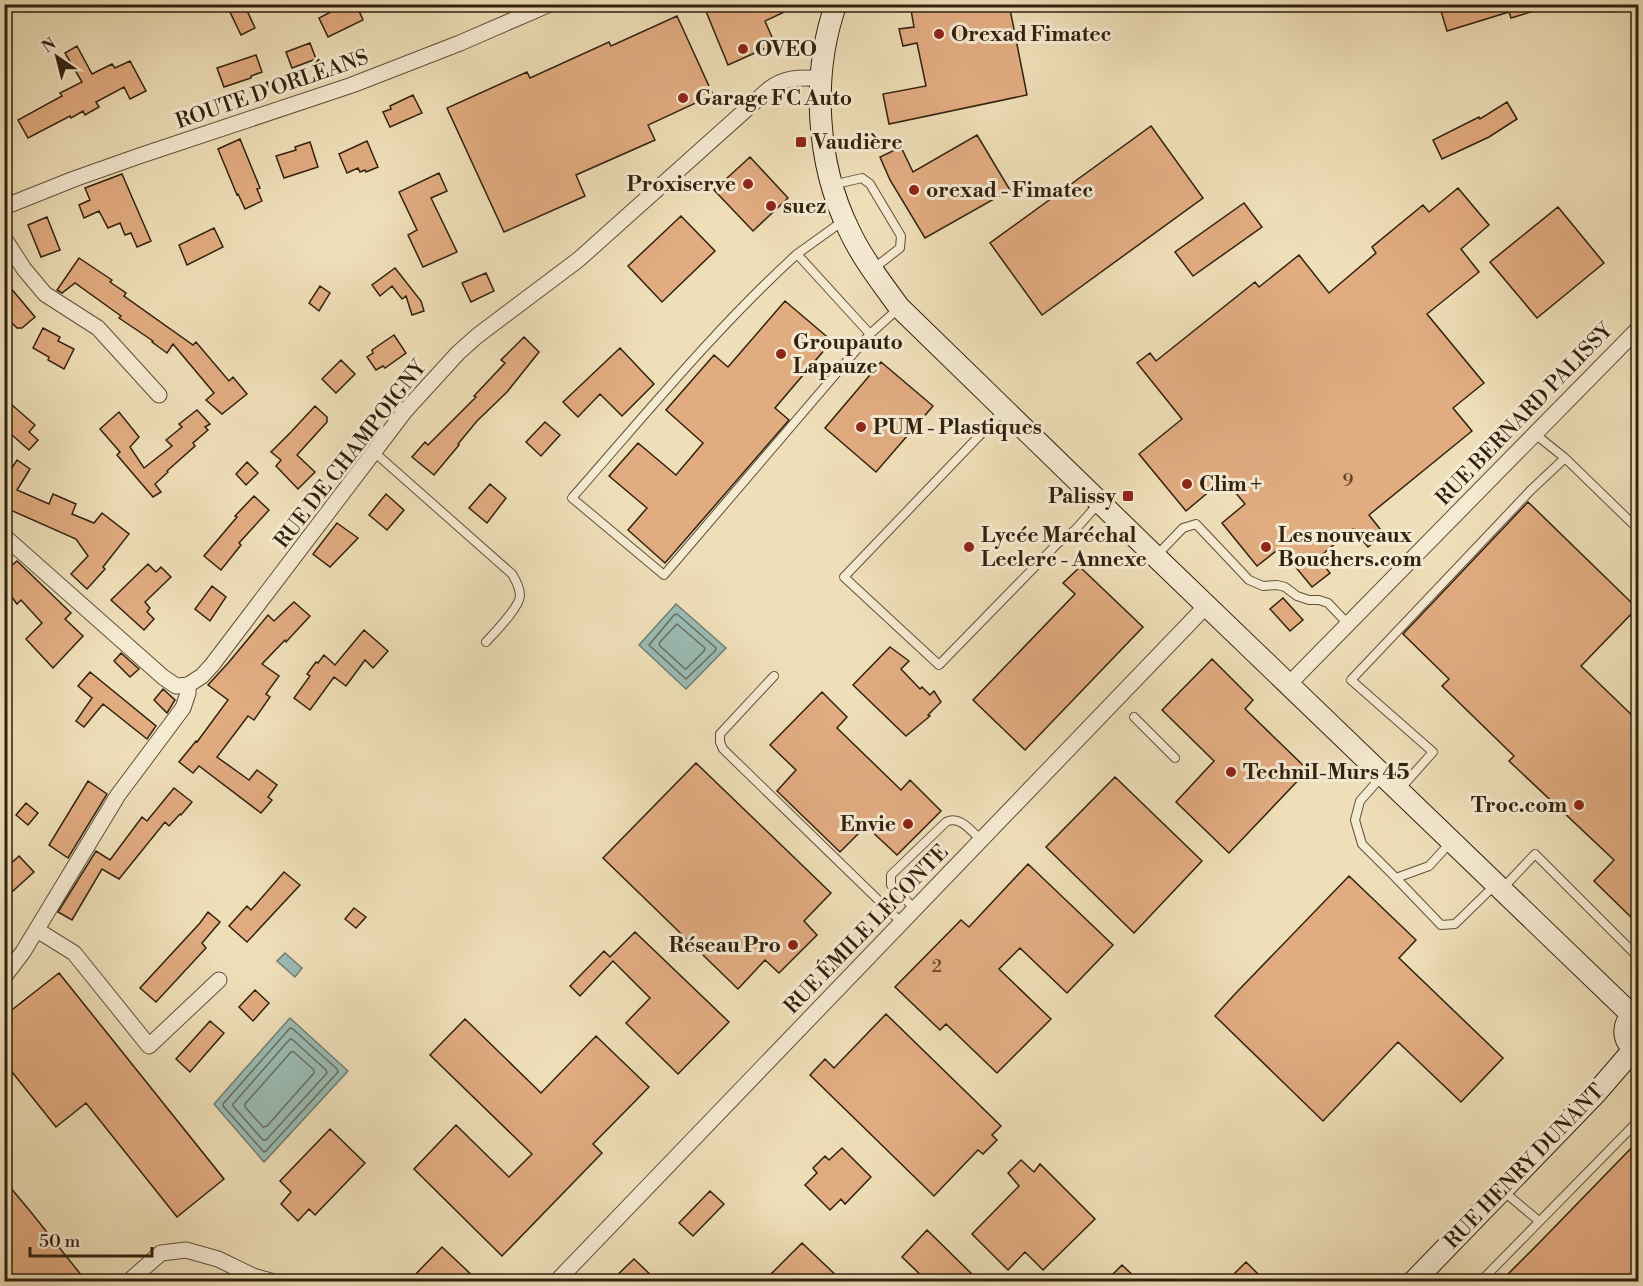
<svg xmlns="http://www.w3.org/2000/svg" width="1643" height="1286" viewBox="0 0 1643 1286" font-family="'Libre Bodoni',serif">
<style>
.water{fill:#9abcb4;stroke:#707e72;stroke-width:1.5}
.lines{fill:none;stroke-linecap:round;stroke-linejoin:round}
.shore{stroke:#666e62;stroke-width:1.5}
.building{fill:#e2ac81;stroke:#31210f;stroke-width:1.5}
.lane-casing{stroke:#60503a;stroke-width:10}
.street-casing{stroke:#60503a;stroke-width:17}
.secondary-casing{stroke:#31210f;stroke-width:23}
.lane{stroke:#f5ead2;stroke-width:8}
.street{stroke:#f5ead2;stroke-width:15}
.secondary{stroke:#f5ead2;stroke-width:21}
.poi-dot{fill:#8f2418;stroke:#f5ead2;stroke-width:2}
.labels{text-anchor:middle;stroke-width:6;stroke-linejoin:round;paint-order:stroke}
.number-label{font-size:18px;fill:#5d442c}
.poi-label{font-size:21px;font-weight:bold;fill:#31210f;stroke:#f5ead2;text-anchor:start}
.street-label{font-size:21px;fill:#31210f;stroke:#f5ead2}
</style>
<rect width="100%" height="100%" fill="#efdfb9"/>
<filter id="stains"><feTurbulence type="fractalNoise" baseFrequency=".00333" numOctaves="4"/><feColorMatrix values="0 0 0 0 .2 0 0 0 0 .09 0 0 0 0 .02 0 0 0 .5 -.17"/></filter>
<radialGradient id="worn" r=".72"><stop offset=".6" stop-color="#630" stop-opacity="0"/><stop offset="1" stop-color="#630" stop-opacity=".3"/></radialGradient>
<path class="water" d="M676,604L726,648L686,689L639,645Z
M285,953L302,968L295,977L277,961Z
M290,1018L348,1071L264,1162L214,1104Z"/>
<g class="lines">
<path class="shore" d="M677,614L716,648L715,651L686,679L649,645L674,615Z
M677,624L705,648L704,651L686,669L684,668L659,645L660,642Z
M290,1028L293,1029L337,1069L338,1072L266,1151L264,1152L223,1106V1104Z
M290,1039L293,1040L326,1070L327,1073L266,1140H263L233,1106V1104Z
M291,1052H294L314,1070V1073L267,1126L263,1127L245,1107V1104Z"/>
</g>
<path class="building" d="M237,4H244L255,28L241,35L230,12Z
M346,4H356L363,20L328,37L319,18Z
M703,4H801L765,21L775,44L728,65Z
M910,4H1009L1027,95L889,124L883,94L926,86L917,43L903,46L899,29L914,27Z
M1461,4H1468L1469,8L1481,4H1546L1547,7L1511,18L1509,12L1447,31L1441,11Z
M677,16L713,95L648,125L655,140L576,175L585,196L504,232L447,108L527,72L530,78L609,42L611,46Z
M310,43L316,59L292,68L286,52Z
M77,46L92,74L112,64L115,68L130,61L146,91L130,99L124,87L96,102L99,107L85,115L83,111L71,118L70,116L28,138L18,120L62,96L60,93L82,82L65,53Z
M256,55L262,72L251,76V78L224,87L217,68Z
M413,95L422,113L390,127L383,112L391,109L390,106Z
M1507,102L1517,119L1489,137L1442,159L1433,140L1479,117L1480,119Z
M1151,126L1203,198L1042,315L990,243Z
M977,135L1010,190L925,238L890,180L880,157L901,147L913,172Z
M240,139L260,188L257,189L262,201L245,209L238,194L237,195L218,149Z
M367,141L378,167L366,172L365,170L360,172L358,168L347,173L339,154Z
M310,142L318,167L284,178L276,156L296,150L295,147Z
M750,157L788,198L753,231L714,190Z
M439,173L447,191L431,198L457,252L423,267L408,235L417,230L399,192Z
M122,174L151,241L137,247L131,233L125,235L120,223L108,228L99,211L84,218L79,205L90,200L85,188Z
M1458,188L1489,225L1461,249L1479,272L1427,314L1484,383L1453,408L1472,431L1369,515L1384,534L1368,547L1353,529L1318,558L1330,573L1312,587L1280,548L1257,566L1222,523L1245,504L1224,479L1186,511L1139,454L1182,419L1137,363L1150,353L1156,361L1255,282L1259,287L1299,255L1329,293L1376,253L1372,247L1423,205L1429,212Z
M1244,203L1262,227L1193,276L1175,252Z
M1558,207L1604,263L1537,318L1490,262Z
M681,216L715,251L662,302L628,266Z
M47,217L60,250L41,257L28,225Z
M214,228L223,247L187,265L179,245Z
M79,258L112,280L110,282L126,293L124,296L193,345L196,342L229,381L233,377L247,394L222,414L206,400L214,393L173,344L167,353L152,342L153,341L119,318L121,316L75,283L62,293L57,290Z
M395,268L421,301L424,311L412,315L406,296L402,299L392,286L380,296L372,285Z
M486,273L494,291L471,302L462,283Z
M4,280L35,317L22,328H17L4,315Z
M320,286L330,293L319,311L309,303Z
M785,301L832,341L775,408L789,420L665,563L628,530L647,508L609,476L638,443L676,475L703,443L666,410L714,355L728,367Z
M43,328L60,337L58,341L74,349L64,369L48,360L49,357L33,348Z
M394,335L406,353L385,368L383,366L376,370L367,357L373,353L372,350Z
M524,337L539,352L507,392L477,421L458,444L459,445L434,475L412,457L425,442L428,445L476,397L474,396L505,363L501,360Z
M620,348L654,384L622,416L600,394L578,417L563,402Z
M341,360L355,374L336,393L322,379Z
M881,362L933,406L876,472L825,428Z
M4,398L35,425L29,432L38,440L29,450L4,428Z
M315,406L327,417V422L297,455L315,472L298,489L276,466L281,460L271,452L291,432Z
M197,410L210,424L205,427L208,430L193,443L195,446L167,471L168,472L155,484L161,492L153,497L117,455L120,452L100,429L119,412L139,437L130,447L144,468L172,446L166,440L182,427L179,424Z
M545,422L560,435L541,456L526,442Z
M17,460L30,469L17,490L49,504L53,494L76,504L72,514L94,523L102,513L129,534L103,567L105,569L87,589L71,574L88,556L76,539L6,508L4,510V480Z
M247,462L258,473L246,485L236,474Z
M490,484L506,498L487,523L469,508Z
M386,494L404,510L387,530L369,515Z
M254,496L269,510L239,543L241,545L221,570L204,556L237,517L235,516Z
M1528,502L1637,608L1581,666L1638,721V924L1594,881L1614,860L1509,761L1514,756L1442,686L1449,679L1403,634Z
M337,523L358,538L330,567L313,554Z
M17,561L71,613L65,619L83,636L53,668L26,639L42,623L21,600L17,604L11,596L4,602V572Z
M148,564L156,572L161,567L171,577L145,602L150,608L147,612L154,619L144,630L111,600Z
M1080,567L1143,627L1025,750L973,700L1075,594L1063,583Z
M212,586L226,597L210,621L195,609Z
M1283,598L1303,620L1290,631L1270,609Z
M294,602L310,616L286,642L285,640L262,664L279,676L266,694L270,697L254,720L248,716L217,757L249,780L257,770L277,785L268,797L272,800L261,813L199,766L193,773L179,762L196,741L197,742L228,700L208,685L229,662L268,615L274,621Z
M364,630L388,651L373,668L365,660L346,686L334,677L310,710L294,698L310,676L307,674L316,662L318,663L324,655L335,665Z
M890,647L909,661L901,669L920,689L922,687L930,695L934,691L941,702L928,715L930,716L906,736L853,685Z
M121,653L139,669L130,677L114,661Z
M1212,659L1253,700L1245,709L1308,770L1229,853L1176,802L1214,761L1162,710Z
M90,672L156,726L147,739L103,704L84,727L76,721L92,698L78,686Z
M163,689L175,700L167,713L154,700Z
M822,692L847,717L837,728L901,790L910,780L941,811L897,855L866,826L840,852L777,791L796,770L770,745Z
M696,763L831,893L804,921L817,935L779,973L765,960L738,989L603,858Z
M1115,777L1202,861L1134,933L1046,847Z
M88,781L107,794L68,858L49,845Z
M174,788L192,802L181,815L180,814L169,826L165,822L119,879L102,869L72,920L58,912L96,851L110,860L142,817L147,821Z
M26,803L38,813L28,825L16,815Z
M19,856L34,872L4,899V870Z
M1028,864L1113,945L1067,993L1020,948L999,969L1051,1019L997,1073L946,1024L940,1030L895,987L961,920L969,927Z
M284,872L300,885L247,942L229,926L247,906L251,910Z
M1349,876L1416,940L1399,958L1503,1058L1461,1102L1398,1042L1323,1121L1215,1016L1234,995Z
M354,908L366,917L356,928L345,919Z
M208,912L220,922L202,943L206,948L156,1002L140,988L200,923Z
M635,932L729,1022L678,1074L626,1023L650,998L613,961L580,996L570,986L604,951L610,957Z
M59,973L224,1179L177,1217L86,1103L56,1127L4,1062V1016Z
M255,990L269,1003L253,1021L239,1007Z
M886,1014L1001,1126L992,1135L997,1140L983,1154L978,1150L934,1196L810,1075L825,1059L834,1068Z
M465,1019L541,1093L596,1036L649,1087L593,1144L602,1153L502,1256L414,1169L456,1125L509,1177L532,1154L430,1055Z
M210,1021L224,1033L190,1072L176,1059Z
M330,1129L365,1163L315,1215L309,1209L298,1221L281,1204L291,1192L280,1181Z
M1638,1141V1281H1501L1540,1242Z
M842,1148L871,1177L845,1204L841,1199L830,1210L805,1185L817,1173L813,1168L825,1156L829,1160Z
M1021,1160L1034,1172L1040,1164L1095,1219L1043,1270L1025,1252L1008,1270L972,1234L1019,1186L1008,1173Z
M4,1180L30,1211L86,1281H4Z
M710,1191L724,1204L693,1236L679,1223Z
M927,1230L979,1281H927L902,1257Z
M802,1243L842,1281H764Z
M442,1247L459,1263L478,1281H409Z
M634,1259L657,1281H611Z
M1246,1262L1265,1281H1227Z
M1122,1265L1139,1281H1106Z"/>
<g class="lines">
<g class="lane-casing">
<path id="lane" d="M832,185L862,178L870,184L901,236L900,248L873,269
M843,221L797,254L870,334L899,308
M797,254C715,329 645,415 572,498L664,575L870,334
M1003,411L844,577L939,665L1058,543L1075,530L1099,503
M1535,434L1565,458L1638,529
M374,452L512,574C516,581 520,587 520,596C519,608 495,632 486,642
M1156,556L1183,528L1196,524L1249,580L1263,586L1277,585L1285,587L1297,596L1309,600H1319L1328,603L1348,624
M774,676L720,734V742L723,749L902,923
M1134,717L1175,758
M1382,776L1360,801L1355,820L1362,844L1396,878L1429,866L1450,843
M1400,789L1433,752L1351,680L1531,490L1565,458
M1396,878L1441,925L1455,924L1494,886
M1503,888L1535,854L1638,957
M915,909L891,885V875L946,822C960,815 971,831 981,840
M1503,1191L1539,1221
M1480,1282L1638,1121"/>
</g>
<g class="street-casing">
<path id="street" d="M4,207L74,179L139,156L352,85L460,43L550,4
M4,238L24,269L45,294L98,328L159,395
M4,536L163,677L176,686L188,685
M1289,684L1638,329
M37,930L74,953L149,1046L219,980
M4,977L23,952L118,795L183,708L188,693V685L202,676L212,665L405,411L458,353L477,336L578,260L769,89C787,76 800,78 820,78
M128,1282L161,1253L186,1250L218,1259L253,1276L274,1282
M556,1282L1207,605"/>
</g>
<g class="secondary-casing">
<path id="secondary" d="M836,4C811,75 816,163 849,230C862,258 881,282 899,307L1156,557L1632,1015
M1638,1010C1622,1021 1619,1041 1638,1051
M1413,1282L1596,1093L1634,1049"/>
</g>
<use href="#lane" class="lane"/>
<use href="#street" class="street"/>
<use href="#secondary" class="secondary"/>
</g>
<g class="poi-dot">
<circle cx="939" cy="34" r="6"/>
<circle cx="743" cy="49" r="6"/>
<circle cx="683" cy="98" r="6"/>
<rect x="795" y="136" width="12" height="12" rx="3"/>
<circle cx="748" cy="184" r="6"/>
<circle cx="914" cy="190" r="6"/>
<circle cx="771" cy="206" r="6"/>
<circle cx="781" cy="354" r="6"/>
<circle cx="861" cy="427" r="6"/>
<circle cx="1187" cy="484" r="6"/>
<rect x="1122" y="490" width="12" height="12" rx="3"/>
<circle cx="969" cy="547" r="6"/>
<circle cx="1266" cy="547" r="6"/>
<circle cx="1231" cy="772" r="6"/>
<circle cx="1579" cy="805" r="6"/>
<circle cx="908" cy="824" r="6"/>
<circle cx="793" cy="945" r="6"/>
</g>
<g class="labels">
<g class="number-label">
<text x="1348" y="486">9</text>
<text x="937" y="972">2</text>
</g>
<g class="poi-label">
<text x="951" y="41">Orexad Fimatec</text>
<text x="755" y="56">OVEO</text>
<text x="695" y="105">Garage FC Auto</text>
<text x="813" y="149">Vaudière</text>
<text x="736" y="191" text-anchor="end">Proxiserve</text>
<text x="926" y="197">orexad - Fimatec</text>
<text x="783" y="213">suez</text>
<text x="793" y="349">Groupauto<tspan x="793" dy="24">Lapauze</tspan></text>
<text x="873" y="434">PUM - Plastiques</text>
<text x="1199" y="491">Clim +</text>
<text x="1116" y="503" text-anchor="end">Palissy</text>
<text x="981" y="542">Lycée Maréchal<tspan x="981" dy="24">Leclerc - Annexe</tspan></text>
<text x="1278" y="542">Les nouveaux<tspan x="1278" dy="24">Bouchers.com</tspan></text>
<text x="1243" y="779">TechniI-Murs 45</text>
<text x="1567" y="812" text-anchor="end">Troc.com</text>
<text x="896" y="831" text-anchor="end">Envie</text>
<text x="781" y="952" text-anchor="end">Réseau Pro</text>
</g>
<g class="street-label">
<text transform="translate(272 89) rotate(-19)" y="7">ROUTE D'ORLÉANS</text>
<text transform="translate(1524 414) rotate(-46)" y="7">RUE BERNARD PALISSY</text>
<text transform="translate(350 454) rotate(-52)" y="7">RUE DE CHAMPOIGNY</text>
<text transform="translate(866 929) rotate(-46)" y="7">RUE ÉMILE LECONTE</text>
<text transform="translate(1524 1166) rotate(-46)" y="7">RUE HENRY DUNANT</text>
</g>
</g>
<rect width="1643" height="1286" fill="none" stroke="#efdfb9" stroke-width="24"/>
<rect x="6" y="6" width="1631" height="1274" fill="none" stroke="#31210f" stroke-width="3"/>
<rect x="12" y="12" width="1619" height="1262" fill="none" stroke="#31210f" stroke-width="1.5"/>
<g transform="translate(57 57) rotate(325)" stroke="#f5ead2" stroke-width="4.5" paint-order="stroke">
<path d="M0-4.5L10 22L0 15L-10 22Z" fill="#31210f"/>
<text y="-9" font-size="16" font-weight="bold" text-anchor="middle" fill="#31210f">N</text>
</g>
<path d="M30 1247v9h122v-9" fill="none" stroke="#31210f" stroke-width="3"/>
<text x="39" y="1247" font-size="18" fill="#31210f" stroke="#f5ead2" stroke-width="4.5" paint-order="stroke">50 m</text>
<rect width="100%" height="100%" filter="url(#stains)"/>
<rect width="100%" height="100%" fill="url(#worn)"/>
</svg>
